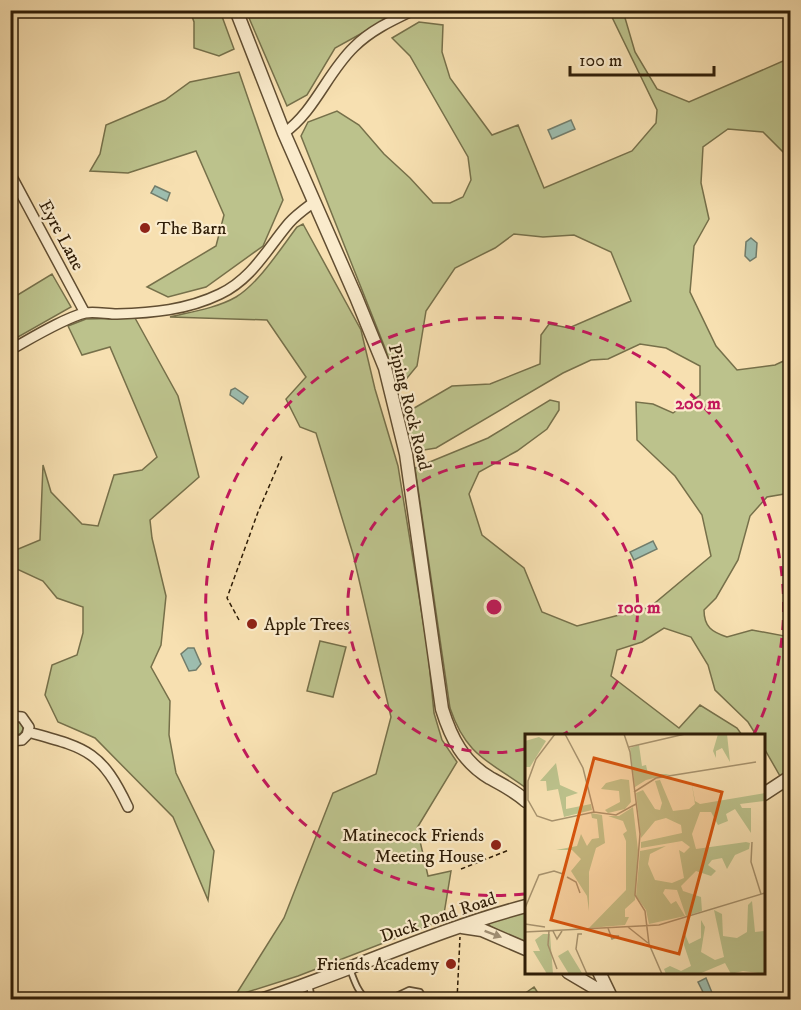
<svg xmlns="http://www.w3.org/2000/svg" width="801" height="1010" viewBox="0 0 801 1010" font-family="'IM FELL DW Pica',serif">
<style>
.green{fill:#bcc28c;stroke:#76704a;stroke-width:1.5}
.water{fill:#9dbdaf;stroke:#717d6c;stroke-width:1.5}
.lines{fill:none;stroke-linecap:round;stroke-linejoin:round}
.service-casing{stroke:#614e32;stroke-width:8}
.minor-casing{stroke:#614e32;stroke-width:12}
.tertiary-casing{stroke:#614e32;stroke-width:15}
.path{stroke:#2f1d07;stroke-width:1.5;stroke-dasharray:4.5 3;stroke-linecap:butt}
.service{stroke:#faebcc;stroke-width:4.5}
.minor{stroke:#faebcc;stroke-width:9}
.tertiary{stroke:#faebcc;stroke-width:12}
.oneway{fill:#9f8e73}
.ring{fill:none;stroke:#c2185b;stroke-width:3;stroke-dasharray:10 8}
.poi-dot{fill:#8f2418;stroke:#faebcc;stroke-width:2}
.labels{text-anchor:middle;stroke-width:4.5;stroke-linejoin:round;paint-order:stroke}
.poi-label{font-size:18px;fill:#2f1d07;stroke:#faebcc;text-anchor:start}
.street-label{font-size:18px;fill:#2f1d07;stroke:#faebcc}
.inset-road{fill:none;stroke:#a7926d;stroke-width:1.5}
.view{fill:#d6530c;fill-opacity:0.15;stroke:#d6530c;stroke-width:3}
.inset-edge{fill:none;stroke:#2f1d07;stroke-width:3}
.centre{fill:#c2185b;stroke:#faebcc;stroke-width:3}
.ring-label{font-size:18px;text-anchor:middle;font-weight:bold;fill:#c2185b;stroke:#faebcc;stroke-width:4.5;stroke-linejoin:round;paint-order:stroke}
</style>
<rect width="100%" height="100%" fill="#f7e0b1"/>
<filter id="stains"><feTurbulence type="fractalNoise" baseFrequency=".00333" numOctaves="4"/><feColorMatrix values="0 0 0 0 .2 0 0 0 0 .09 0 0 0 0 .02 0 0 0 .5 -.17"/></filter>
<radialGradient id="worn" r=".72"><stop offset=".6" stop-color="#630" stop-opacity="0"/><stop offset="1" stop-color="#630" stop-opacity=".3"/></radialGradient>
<path class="green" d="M190,11H220L234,49L219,56L194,48V22Z
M246,11H402L335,48L307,95L287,106Z
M609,11H623L635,52L657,89L689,102L790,58V167L786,155L763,132L728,129L703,147L701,183L709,219L694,246L690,292L716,346L737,370L775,365L790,358V493L767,497L750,516L738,560L716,598L704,610C704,627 712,632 727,637L752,630L790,637V770L780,776L764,748V736L756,735L748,722L715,690L708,665L691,637L664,628L642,642L617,650L611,676L679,728L700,705L737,728L742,735L526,736V788C489,761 466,756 450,708L415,468L488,438L550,400L559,402V410L547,429L517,451L479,472L469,494L482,535L524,568L542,612L577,626L650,607L711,556L702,515L675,476L637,440L636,402L653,404L673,413L700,395V366L666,348L640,344L608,359L591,360L563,373L436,448L412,452L404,414L452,386L490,384L540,364L541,335L549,324L569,328L631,301L611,252L574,235L543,237L514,234L495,248L455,268L426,311L417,366L398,389L385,348L301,136L308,122L337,111L359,125L384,154L410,178L433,203H450L463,197L471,180L468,157L410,56L392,38L419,22L443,25L442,52L450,78L492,135L518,125L544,188L632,151L656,123L657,110Z
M239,72L283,200L263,246L206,287L168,297L147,287L216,246L224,215L196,151L128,173L90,171L100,154L106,125L165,100L190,82Z
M303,224L361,330L375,389L398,466L428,652L434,713L442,740L457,762L417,828L428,876L451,871L443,920L298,976L235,996L284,918L333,793L376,774L391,717L353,554L316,433L300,427L286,399L306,377L267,320L170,317C191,312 217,308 236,297C259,283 281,248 297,227Z
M52,274L71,307L11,341V299Z
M135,318L178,396L199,477L150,520L152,538L166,596L161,645L151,667L170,701L169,735L176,773L214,851L208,900L173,817L95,738L58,722L45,695L52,665L77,655L83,633V607L57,598L43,581L17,569L11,570V552L40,540L43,465L51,492L82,524L98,526L114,475L142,470L157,457L110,347L82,355L68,326L86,319Z
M320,641L346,647L333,697L307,691Z
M9 728a7 7 0 1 1 14 0a7 7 0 1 1-14 0Z
M526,910V945L490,926L489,924L493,920Z
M534,987L542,999H517Z"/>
<path class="water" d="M571,120L575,129L552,139L548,130Z
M155,186L170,193L167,201L151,193Z
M751,238L757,243L756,257L750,261L745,256L746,242Z
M235,388L248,397L243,404L230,395L231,390Z
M653,541L657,549L634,560L630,552Z
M188,648H194L201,664L196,670L189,671L181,654Z
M706,978L713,995L706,998L698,982Z"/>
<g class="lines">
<g class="service-casing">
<path id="service" d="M350,969C354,980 358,993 368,1000
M309,984L312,1000
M388,1000L409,990L420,992L425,1000"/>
</g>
<g class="minor-casing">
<path id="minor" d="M284,133C315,111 327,73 354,47C371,30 393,20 414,10
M10,173L85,313
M10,350C30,339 64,318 85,313C94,311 107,314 117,314C152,313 187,310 220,294C252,279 267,249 289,223C296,215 306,208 314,202
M10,716L22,717L29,727L27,735L22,740L10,741
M28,732C86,748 101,750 128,807"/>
</g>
<g class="tertiary-casing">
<path id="tertiary" d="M236,10L284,133L356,297L385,368L406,454L442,709C451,738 463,762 490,778C503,785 515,791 526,801
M764,794L790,777
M462,927L482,930L526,949
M568,972L612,998
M599,972L612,999
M261,1000C350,971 435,930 526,906"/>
</g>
<path class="path" d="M239,620L227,598L258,512L283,454
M461,869L509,850
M457,1000L460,937"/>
<use href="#service" class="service"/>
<use href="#minor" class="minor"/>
<use href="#tertiary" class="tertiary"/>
</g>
<defs><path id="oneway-solid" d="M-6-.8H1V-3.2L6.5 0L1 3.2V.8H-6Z" transform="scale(1.5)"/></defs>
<use class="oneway" href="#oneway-solid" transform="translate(493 934) rotate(21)"/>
<g class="ring">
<path d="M525 749A145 145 0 1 1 562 735"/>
<path d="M524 894A289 289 0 1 1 754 734"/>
</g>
<g class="poi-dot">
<circle cx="145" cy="228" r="6"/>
<circle cx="252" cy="624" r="6"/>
<circle cx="496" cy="845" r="6"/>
<circle cx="451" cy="964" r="6"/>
</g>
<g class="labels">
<g class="poi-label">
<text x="157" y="234">The Barn</text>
<text x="264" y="630">Apple Trees</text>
<text x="484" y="841" text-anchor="end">Matinecock Friends<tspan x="484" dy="21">Meeting House</tspan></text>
<text x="439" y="970" text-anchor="end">Friends Academy</text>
</g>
<g class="street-label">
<text transform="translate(62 235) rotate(62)" y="6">Eyre Lane</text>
<text transform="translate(410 407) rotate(76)" y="6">Piping Rock Road</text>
<text transform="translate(438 917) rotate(-19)" y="6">Duck Pond Road</text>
</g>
</g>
<g transform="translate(525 734)">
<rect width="240" height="240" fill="#f7e0b1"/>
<path d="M193,0H202L205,28L197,14L191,17V24L188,17ZM14,3L21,7L5,33H0V7ZM114,11L117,32L121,31L123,40H145L121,46L110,53L105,14ZM31,29L35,51L53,59L41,63V75L66,70L67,76L39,83L33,55L22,57L21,47H15ZM96,45L104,46L106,68L100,75L83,79L80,76L95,68L94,57L76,55L81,49ZM166,45L170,67L175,70L240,59V67L215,70L217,74H226V99L210,75L201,80L203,87L193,91L186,78H175L167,100L171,115L221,108L225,109L224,115L210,121L202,135L197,124L187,126L183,131L191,137L186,142L171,137L156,152L158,157L176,163L177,177L161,182L152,156L140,155L138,159L146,170L151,167L160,182L124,190L121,176L111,162L115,117L141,112L125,120L123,130L130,146L147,149L159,144L154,116L159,119L165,113L157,107L116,114V108L157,99L156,91L141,84L130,87L116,104L111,59L118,56L130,75L135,76L137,69L130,47L135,46L148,77L164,75L170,70ZM108,73L113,116L110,166L100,175V183H104L100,191L64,194L101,156V107L98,100L102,97L98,87L83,82H94ZM66,79L77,81L80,109L71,114L64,138V177L62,162L46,137L56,125L47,116H31L52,112L56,100L62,112L67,105L74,104L72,85L67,84ZM227,167L230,198L240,197V240L218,237L206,240L200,229L174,240H141L139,235L145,232L156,237L166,232L159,211L160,200L164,210L176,204V186L180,193L176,218L190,226L199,223L189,176L197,180L198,202L212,204L222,198L223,171ZM18,200H25L28,240H22L8,217H15L10,206ZM43,216L57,239V240H44L33,222Z" fill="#bcc28c"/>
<path class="inset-road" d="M30,0L11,25L3,47V66L12,82L27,87L69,78L91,81L111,70M40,0L58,34L69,78M99,0L105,18L115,100L110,161L120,177L124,210L137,240M104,13L160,0M109,58L131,44L231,28M227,108L226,128L236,160M42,143L51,148L55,159M0,174L14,141L29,137L38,140M0,190L20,193M103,193L123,209M83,194L87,205L94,202H87M24,197L23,211L32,235M28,197L32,205L37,197M0,198L134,191L240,159M57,200H53L51,215L62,240"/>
<path class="view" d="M69,24L197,58L154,220L26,186Z"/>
<rect width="240" height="240" class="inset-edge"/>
</g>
<circle cx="494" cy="607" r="9" class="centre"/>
<g class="ring-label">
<text x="698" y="409">200 m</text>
<text x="639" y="613">100 m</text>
</g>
<rect width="801" height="1010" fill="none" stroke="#f7e0b1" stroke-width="36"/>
<rect x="12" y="12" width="777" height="986" fill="none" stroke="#2f1d07" stroke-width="3"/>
<rect x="18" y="18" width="765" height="974" fill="none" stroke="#2f1d07" stroke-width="1.5"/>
<path d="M570 66v9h144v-9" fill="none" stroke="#2f1d07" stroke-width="3"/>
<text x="579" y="66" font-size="18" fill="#2f1d07" stroke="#faebcc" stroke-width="4.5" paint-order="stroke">100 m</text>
<rect width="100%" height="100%" filter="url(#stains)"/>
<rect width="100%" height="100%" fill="url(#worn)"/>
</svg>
